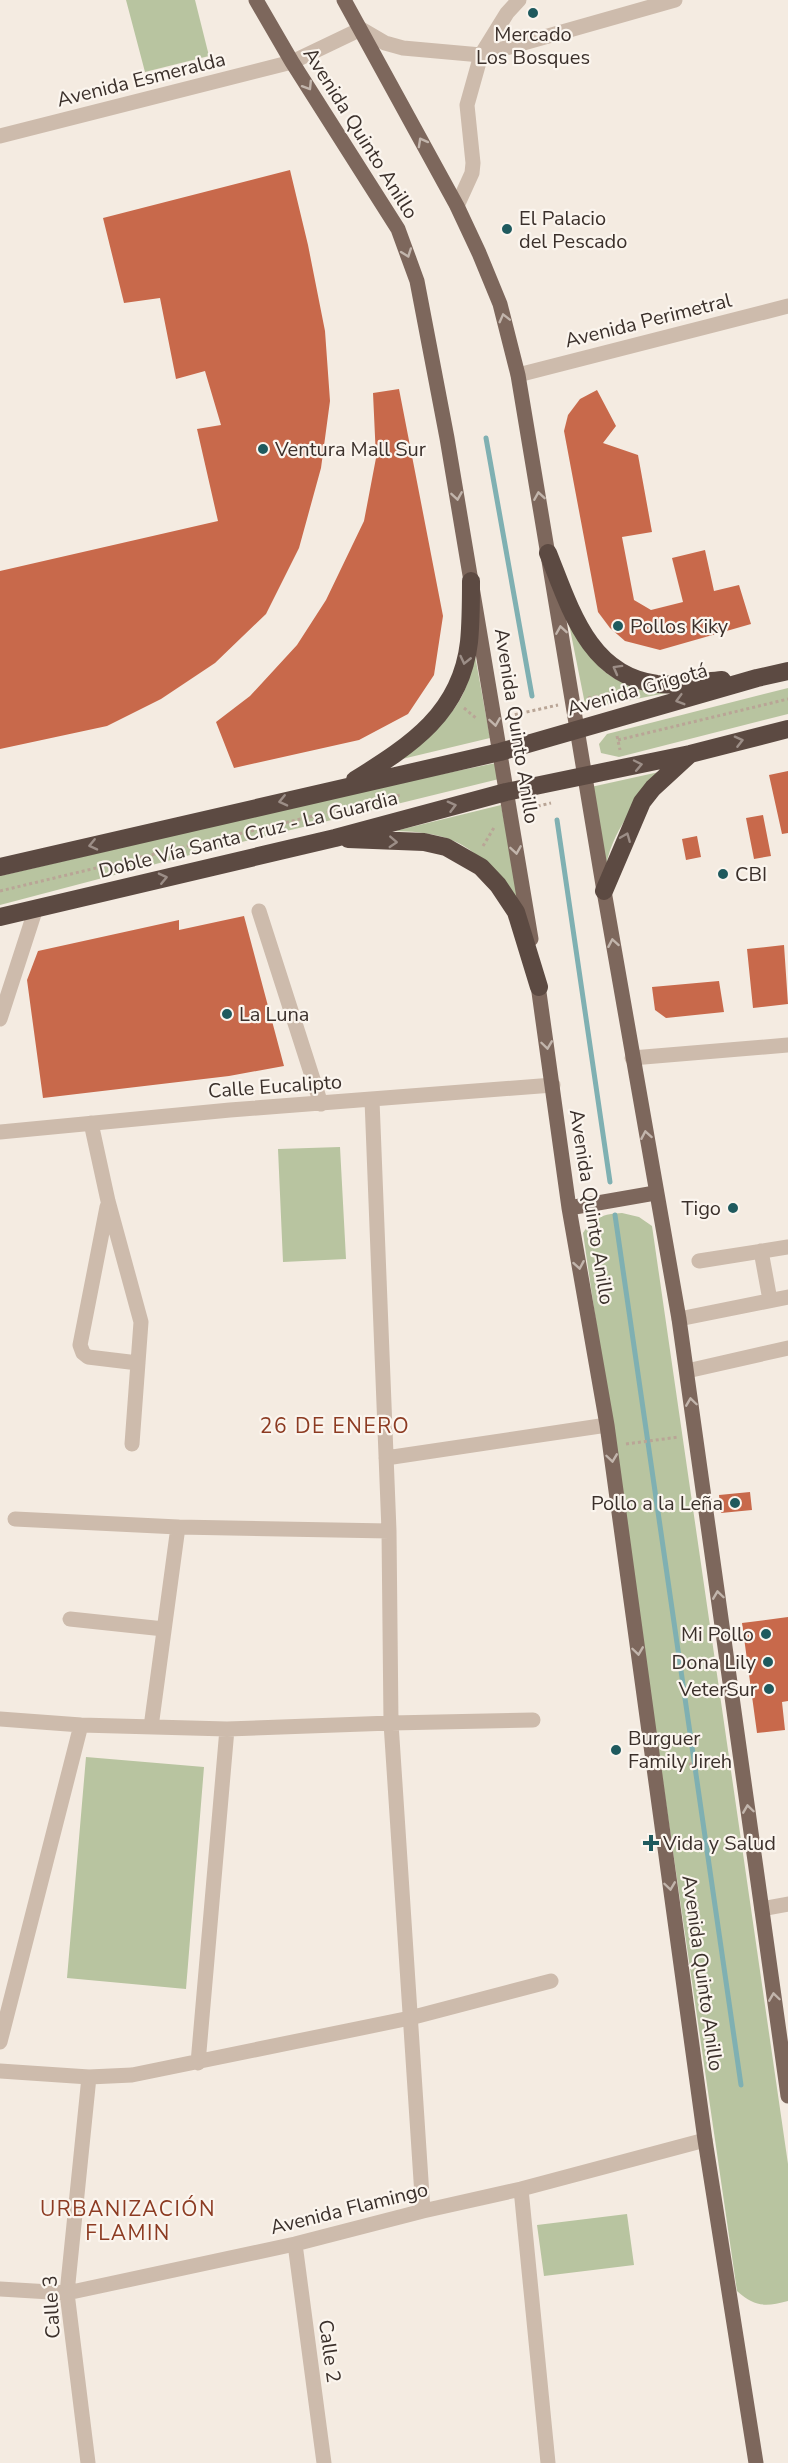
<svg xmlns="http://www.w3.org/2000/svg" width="788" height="2463" viewBox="0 0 788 2463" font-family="'Nunito Sans',sans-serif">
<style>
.green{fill:#b8c4a0}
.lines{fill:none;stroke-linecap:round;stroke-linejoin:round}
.stream{stroke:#7fb0b2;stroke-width:5}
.building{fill:#c8694b}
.path{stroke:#b9a596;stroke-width:3;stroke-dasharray:3 3;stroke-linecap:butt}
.minor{stroke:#cdbbac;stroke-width:15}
.major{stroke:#7d675c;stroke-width:15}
.highway{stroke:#5c4a42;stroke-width:18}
.oneway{stroke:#c2b5ac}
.oneway2{stroke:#9c8e87}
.poi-dot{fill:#1f5a5e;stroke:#fbf5ee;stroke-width:2}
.labels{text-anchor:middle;stroke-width:4.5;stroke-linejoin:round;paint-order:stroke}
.poi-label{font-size:20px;fill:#3b302b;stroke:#fbf5ee;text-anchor:start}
.street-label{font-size:20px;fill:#3b302b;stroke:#fbf5ee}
.neighbourhood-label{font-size:21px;letter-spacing:1.5px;fill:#8c3b22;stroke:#fbf5ee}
</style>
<rect width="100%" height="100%" fill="#f4ebe1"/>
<path class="green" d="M126,0H195L209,56L145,72Z
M569,624C603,684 624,692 691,688L586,709Z
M474,650L490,738L398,760C424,739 454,719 466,687C470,676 471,662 474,650Z
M788,688V714L619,757L601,753L599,744L607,734Z
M496,763L499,779L209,850L0,905V876L369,789Z
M668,770C639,801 616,822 606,865L591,787Z
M501,805L524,922C488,860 472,832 395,831Z
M340,1147L346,1259L283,1262L278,1149Z
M622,1213L639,1217L652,1226L788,2164V2301C765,2307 755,2307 737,2291L583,1233C593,1217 604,1214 622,1213Z
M86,1757L204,1767L186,1989L67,1978Z
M627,2214L634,2265L544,2276L537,2225Z"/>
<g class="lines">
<path class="stream" d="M486,438L532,696
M557,820L610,1182
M615,1215L741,2085"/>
</g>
<path class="building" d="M290,170L308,245L325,331L330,401L321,468L299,548L266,614L215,663L161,699L107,726L0,749V571L218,521L197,429L221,425L205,371L176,379L160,298L124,303L103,218Z
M399,389L443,616L434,675L408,714L359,740L234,768L216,722L250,696L297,645L326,600L364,521L376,458L373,393Z
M597,390L616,426L603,443L638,455L652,532L622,537L634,600L651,610L683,602L672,558L705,550L714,591L739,585L751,624L660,650L625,641L610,628L598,612L564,431L568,415L580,399Z
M788,771V833L782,834L769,775Z
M763,815L771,856L754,859L746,818Z
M697,836L701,857L686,860L682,839Z
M244,916L284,1066L229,1076L43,1098L27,980L38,951L179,920V930Z
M784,945L788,1004L753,1008L747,949Z
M719,981L724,1012L666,1018L655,1010L652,987Z
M750,1492L752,1510L721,1513L719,1495Z
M788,1617V1701L782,1702L785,1730L757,1733L742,1623Z"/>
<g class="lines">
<path class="path" d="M588,698L608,694L610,703
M464,708L477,719
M509,716L558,705
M617,736L620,750
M618,740L788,699
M526,809L551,803
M483,846L495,826
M0,891L401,795
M626,1444L679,1437
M671,1767L723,1759"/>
<path class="minor" d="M0,136L292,62L361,29L385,43L403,48L481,55L675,0
M457,206L472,173L473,163L467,105L481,55L507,13L519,0
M518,375L788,306
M259,911L321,1104
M0,1019L36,908
M632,1058L788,1045
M372,1100L389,1531L391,1723L423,2211
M91,1123L108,1201L141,1322L132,1444
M0,1132L230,1110L553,1085
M107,1207L80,1345L83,1353L88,1357L138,1363
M761,1251L770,1300
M699,1261L788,1247
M679,1319L788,1297
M687,1371L788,1348
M386,1458L607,1425
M15,1519L178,1527L389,1531
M70,1619L164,1629
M0,1719L81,1725L227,1729L391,1723L533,1720
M151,1727L178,1527
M762,1909L788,1904
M0,2042L81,1725
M198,2063L227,1729
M0,2071L89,2077L132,2075L410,2018L551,1981
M521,2189L548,2463
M295,2244L324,2463
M0,2289L67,2293L295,2244L423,2211L521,2189L705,2140
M88,2463L67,2293L89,2077"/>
<path class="major" d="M256,0L292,62L398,229L417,281L447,438L531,939
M344,0L457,206L479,253L500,304L518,375L604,891L679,1319L788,2096
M537,978L569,1208L607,1425L705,2140L756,2463
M569,1208L655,1193"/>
<path class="highway" d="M548,553C570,608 589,676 657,684C678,686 701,682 722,680
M355,780C411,745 461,713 469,642C471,622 471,601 471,581
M348,839L424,842L446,847L481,867L498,885L516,912L539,987
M0,867L500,752L757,678L788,671
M604,891L642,802L653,788L689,755
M0,917L335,838L506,792L690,754L788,729"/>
</g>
<defs><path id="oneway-chevron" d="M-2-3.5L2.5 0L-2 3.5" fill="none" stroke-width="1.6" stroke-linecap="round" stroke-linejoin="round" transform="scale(1.5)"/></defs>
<g class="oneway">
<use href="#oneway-chevron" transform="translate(308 86) rotate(58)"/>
<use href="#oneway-chevron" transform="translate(422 142) rotate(-119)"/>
<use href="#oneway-chevron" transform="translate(407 253) rotate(70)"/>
<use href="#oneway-chevron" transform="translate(504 318) rotate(-104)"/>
<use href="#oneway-chevron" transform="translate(457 496) rotate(81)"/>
<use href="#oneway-chevron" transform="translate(539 496) rotate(-99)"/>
<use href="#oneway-chevron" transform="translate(561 630) rotate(-99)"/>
<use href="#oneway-chevron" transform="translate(495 722) rotate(81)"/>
<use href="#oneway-chevron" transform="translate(516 850) rotate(81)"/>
<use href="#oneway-chevron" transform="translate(613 943) rotate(-100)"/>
<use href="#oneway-chevron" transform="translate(547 1045) rotate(82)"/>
<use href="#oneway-chevron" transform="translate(646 1135) rotate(-100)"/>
<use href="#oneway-chevron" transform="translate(579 1265) rotate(80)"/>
<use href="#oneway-chevron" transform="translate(691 1402) rotate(-98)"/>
<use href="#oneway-chevron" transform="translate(612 1458) rotate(82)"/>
<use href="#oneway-chevron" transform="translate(718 1595) rotate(-98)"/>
<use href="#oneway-chevron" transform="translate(638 1651) rotate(82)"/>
<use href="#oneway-chevron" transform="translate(748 1809) rotate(-98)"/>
<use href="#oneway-chevron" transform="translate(670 1886) rotate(82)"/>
<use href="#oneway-chevron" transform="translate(774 1997) rotate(-98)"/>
</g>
<g class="oneway2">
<use href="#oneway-chevron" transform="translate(465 660) rotate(103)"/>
<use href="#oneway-chevron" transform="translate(617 669) rotate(-151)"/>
<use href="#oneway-chevron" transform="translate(680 700) rotate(164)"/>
<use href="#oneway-chevron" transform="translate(739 741) rotate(-14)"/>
<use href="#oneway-chevron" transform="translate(638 765) rotate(-12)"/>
<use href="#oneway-chevron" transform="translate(283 801) rotate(167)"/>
<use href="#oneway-chevron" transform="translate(452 806) rotate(-15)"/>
<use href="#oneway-chevron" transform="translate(626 837) rotate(-68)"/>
<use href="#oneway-chevron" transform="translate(393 842) rotate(3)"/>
<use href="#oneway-chevron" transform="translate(93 845) rotate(167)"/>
<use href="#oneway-chevron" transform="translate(163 878) rotate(-13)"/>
</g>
<g class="poi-dot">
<circle cx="533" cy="13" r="6"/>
<circle cx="507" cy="229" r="6"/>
<circle cx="263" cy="449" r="6"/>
<circle cx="618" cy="626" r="6"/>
<circle cx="723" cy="874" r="6"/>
<circle cx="227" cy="1014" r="6"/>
<circle cx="733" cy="1208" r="6"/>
<circle cx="735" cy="1503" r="6"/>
<circle cx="766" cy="1634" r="6"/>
<circle cx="768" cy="1662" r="6"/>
<circle cx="769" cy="1689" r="6"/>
<circle cx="616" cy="1750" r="6"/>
<path d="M648 1834h6v6h6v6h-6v6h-6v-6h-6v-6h6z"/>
</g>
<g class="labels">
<g class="poi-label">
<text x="533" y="41" text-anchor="middle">Mercado<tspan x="533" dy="23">Los Bosques</tspan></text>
<text x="519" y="225">El Palacio<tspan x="519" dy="23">del Pescado</tspan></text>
<text x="275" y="456">Ventura Mall Sur</text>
<text x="630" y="633">Pollos Kiky</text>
<text x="735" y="881">CBI</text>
<text x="239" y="1021">La Luna</text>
<text x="721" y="1215" text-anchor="end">Tigo</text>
<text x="723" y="1510" text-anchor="end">Pollo a la Leña</text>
<text x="754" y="1641" text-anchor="end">Mi Pollo</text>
<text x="756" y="1669" text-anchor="end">Dona Lily</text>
<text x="757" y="1696" text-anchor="end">VeterSur</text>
<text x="628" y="1745">Burguer<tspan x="628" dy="23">Family Jireh</tspan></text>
<text x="663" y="1850">Vida y Salud</text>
</g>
<g class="street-label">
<text transform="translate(141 79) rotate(-14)" y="7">Avenida Esmeralda</text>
<text transform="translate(361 133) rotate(58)" y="7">Avenida Quinto Anillo</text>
<text transform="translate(648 320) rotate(-14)" y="7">Avenida Perimetral</text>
<text transform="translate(637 689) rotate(-16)" y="7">Avenida Grigotá</text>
<text transform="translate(517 726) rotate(81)" y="7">Avenida Quinto Anillo</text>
<text transform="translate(248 834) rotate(-14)" y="7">Doble Vía Santa Cruz - La Guardia</text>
<text transform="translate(275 1086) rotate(-4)" y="7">Calle Eucalipto</text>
<text transform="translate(592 1207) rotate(81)" y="7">Avenida Quinto Anillo</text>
<text transform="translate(703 1973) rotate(82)" y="7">Avenida Quinto Anillo</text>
<text transform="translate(349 2208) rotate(-14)" y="7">Avenida Flamingo</text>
<text transform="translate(51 2307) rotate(-93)" y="7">Calle 3</text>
<text transform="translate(330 2351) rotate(82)" y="7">Calle 2</text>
</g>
<g class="neighbourhood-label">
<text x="335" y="1433">26 DE ENERO</text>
<text x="128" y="2216">URBANIZACIÓN<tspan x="128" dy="24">FLAMIN</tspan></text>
</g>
</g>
</svg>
